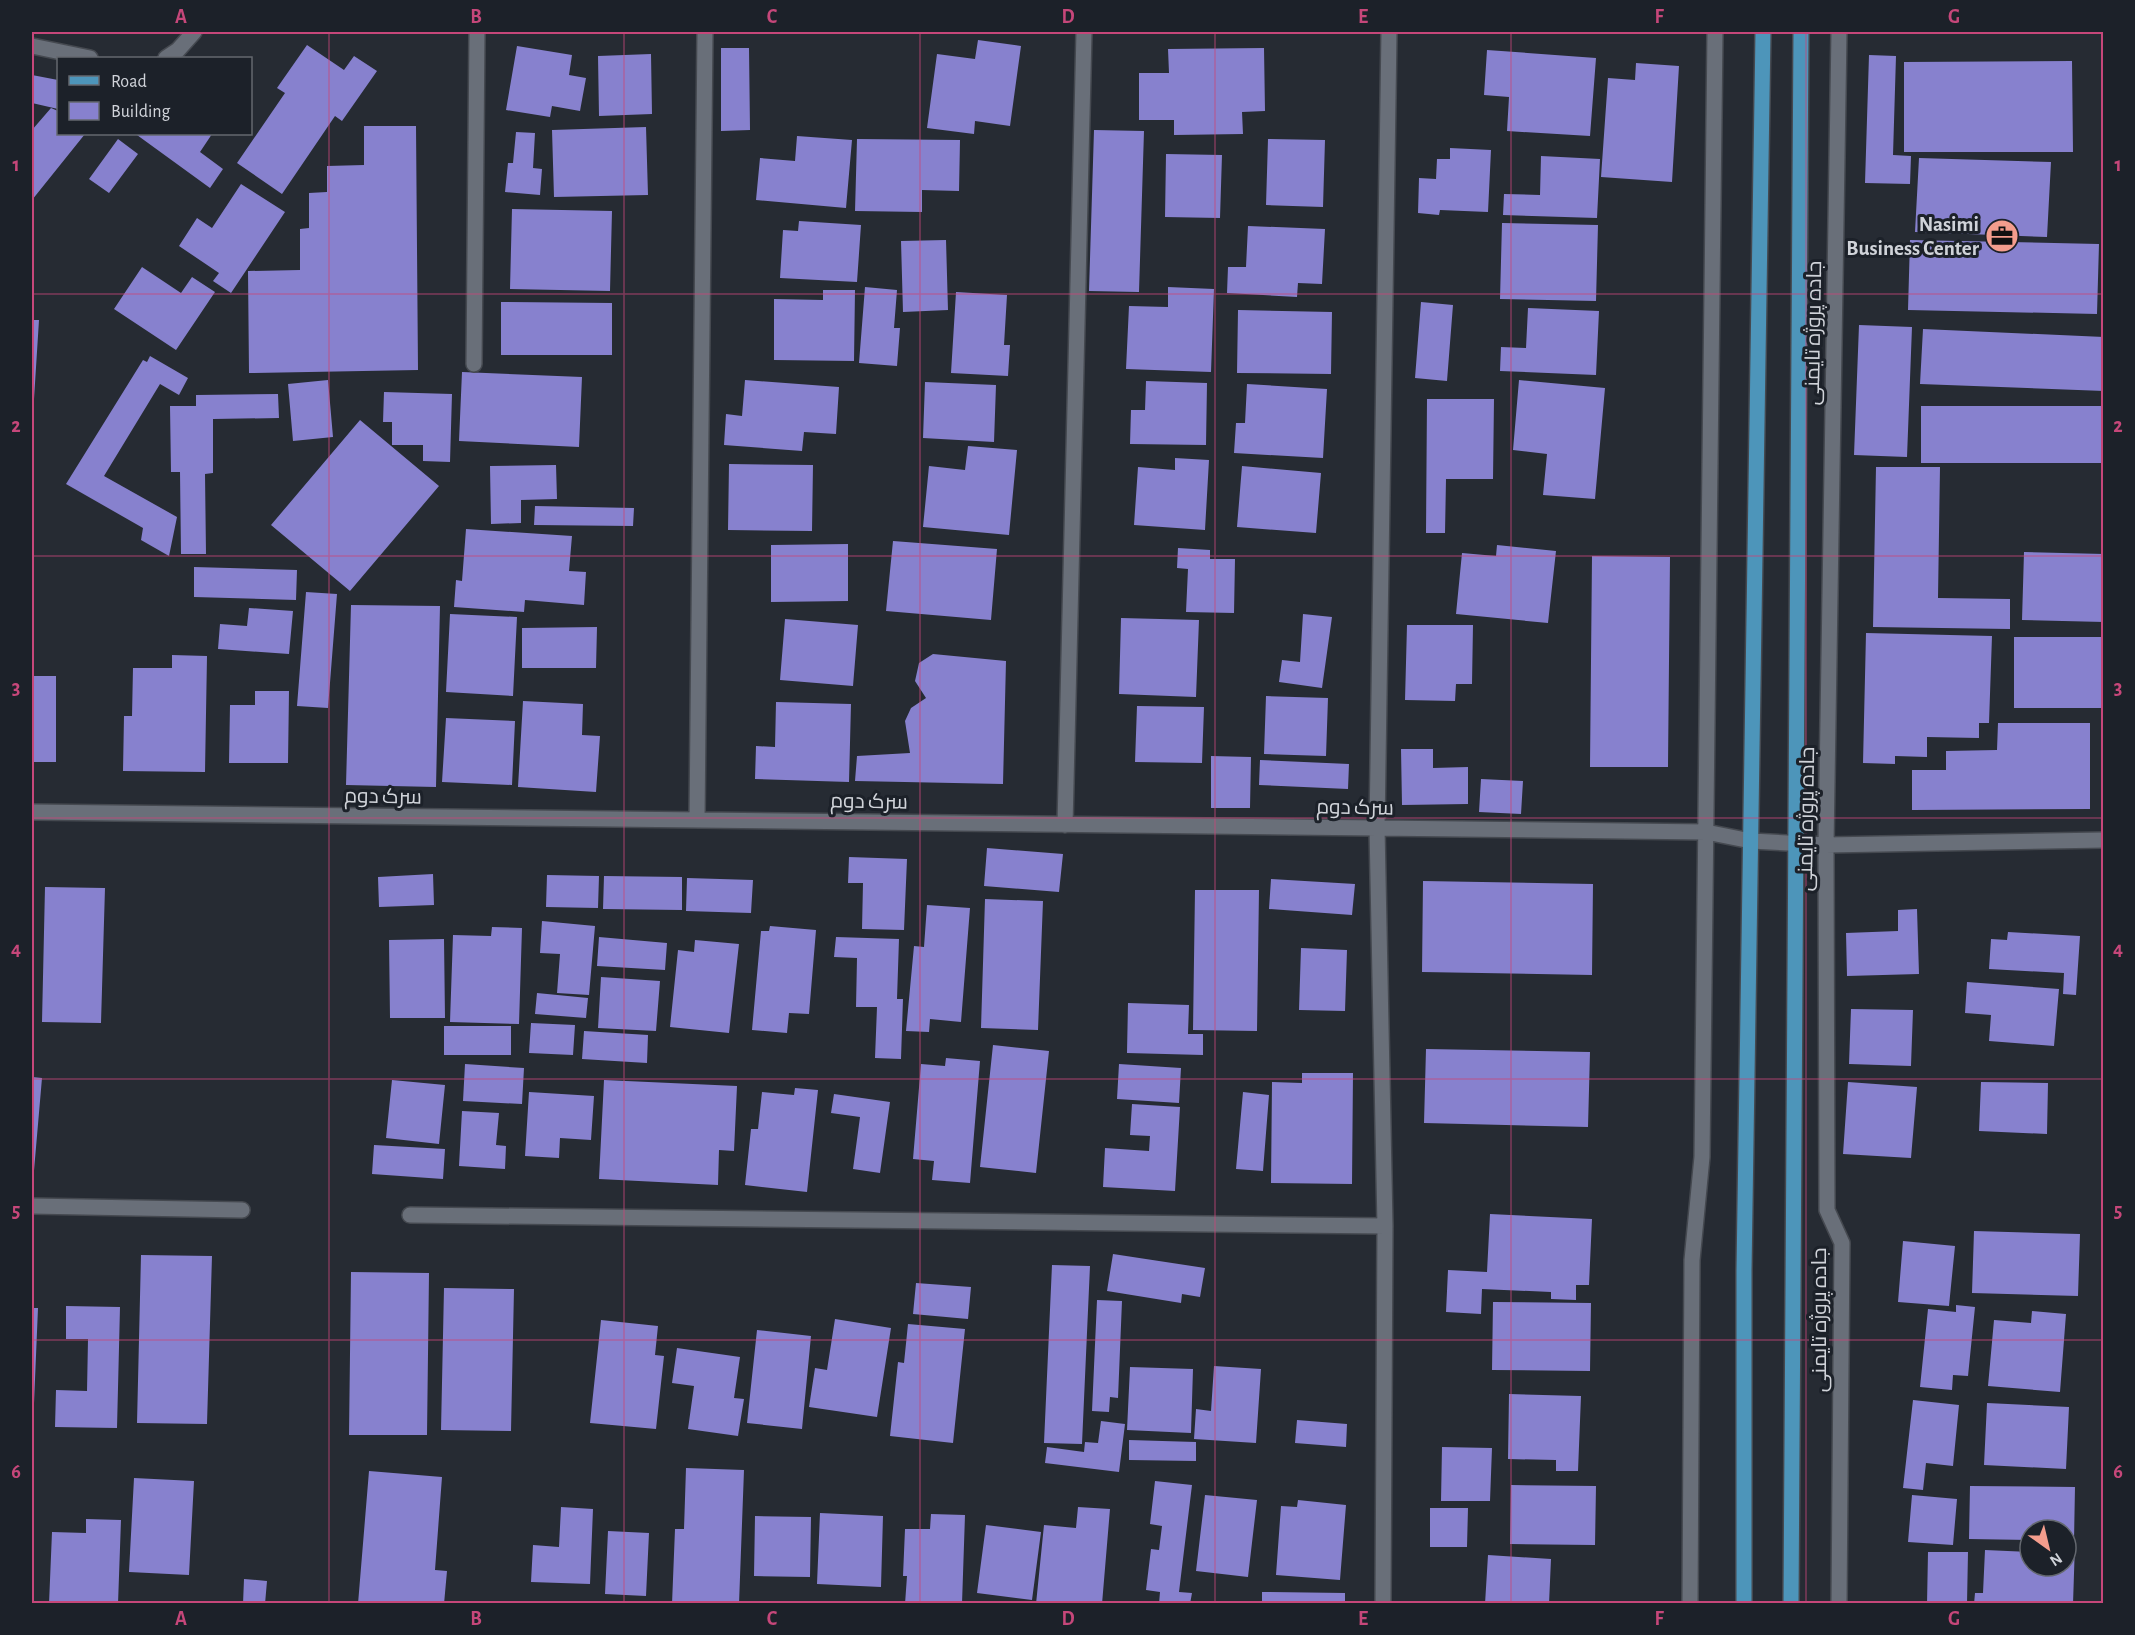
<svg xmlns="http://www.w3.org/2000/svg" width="2135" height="1635" viewBox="0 0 2135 1635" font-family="'Alegreya Sans',Cairo,sans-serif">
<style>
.building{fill:#8781ce}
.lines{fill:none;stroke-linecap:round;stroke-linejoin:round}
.minor-casing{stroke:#454950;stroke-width:18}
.major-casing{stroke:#454950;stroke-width:18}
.minor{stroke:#696f79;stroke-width:15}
.major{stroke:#4d95ba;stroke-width:15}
.grid{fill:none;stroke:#c6477a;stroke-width:1.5;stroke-opacity:0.55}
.labels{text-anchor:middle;stroke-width:6;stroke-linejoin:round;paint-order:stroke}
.poi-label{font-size:21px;font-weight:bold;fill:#d0d3d9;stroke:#1c2129;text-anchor:end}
.street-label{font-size:21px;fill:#d0d3d9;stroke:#1c2129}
.neatline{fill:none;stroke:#c6477a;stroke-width:2}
.grid-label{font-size:20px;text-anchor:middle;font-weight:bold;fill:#c6477a}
</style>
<rect width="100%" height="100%" fill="#262b33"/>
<path class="building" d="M978,40L1021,46L1010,126L975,121L974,134L927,128L937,54L975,59Z
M307,45L344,70L354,56L377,71L342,121L335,116L282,194L237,163L285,93L277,88Z
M517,46L572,55L569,75L586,78L580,111L552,106L550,117L506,110Z
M721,48H749L750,130L721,131Z
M1264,48L1265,111L1242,112L1243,134L1174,135V120H1139V73H1169L1168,49Z
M1487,50L1596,58L1590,136L1507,131L1509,97L1484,95Z
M651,54L652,114L599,116L598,56Z
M1869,55L1896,56L1893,155L1911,156L1910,184L1865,183Z
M2072,61L2073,152H1904V62Z
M1636,63L1679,66L1672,182L1601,177L1608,78L1635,80Z
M32,75L58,80V109L32,103Z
M51,108L58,111V134H85L32,200V130Z
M364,126H416L418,370L249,373L248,271L300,270V229L309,228V193L327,192V166L364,165Z
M646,127L648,195L554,197L552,130Z
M1094,130L1144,131L1139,292L1089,291Z
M516,132L535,133L533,168L542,169L540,195L505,192L508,163H513Z
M138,134H212L200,152L223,169L210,188L137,135Z
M797,136L852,140L846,208L756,200L760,158L795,161Z
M118,139L138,154L109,193L89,179Z
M857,139L960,140L959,191L922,190V212L855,211Z
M1268,139L1325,140L1323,207L1266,205Z
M1450,148L1491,150L1488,212L1440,210L1439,215L1418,213L1419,178L1436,179L1437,159H1450Z
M1166,154L1222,155L1220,218L1165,217Z
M1541,156L1600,159L1597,218L1503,215L1504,194L1540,195Z
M1919,158L2051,162L2047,237L1915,232Z
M241,184L285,212L231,293L213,281L219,273L179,246L197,218L212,228Z
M512,209L612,211L610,291L510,289Z
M799,221L861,225L857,282L780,278L783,230L798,231Z
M1502,223L1598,225L1596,301L1500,299Z
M1248,226L1325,229L1322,284L1298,283L1297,297L1227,293L1228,267H1246Z
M946,240L948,310L903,312L901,241Z
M1910,240L2099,244L2097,314L1908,310Z
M142,267L181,293L192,277L215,292L176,350L114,309Z
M865,287L897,290L894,328H900L897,366L859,363Z
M1168,287L1214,289L1211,372L1126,369L1129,306L1168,307Z
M823,290H855L854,361L774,360V299L823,300Z
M956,292L1007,295L1004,345H1010L1008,376L951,373Z
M501,302L612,303V355H501Z
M1421,302L1453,305L1447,381L1415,378Z
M1528,308L1599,311L1596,375L1500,371L1501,347L1526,348Z
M1238,310L1332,312L1331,374L1237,373Z
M32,320H39L34,399H32Z
M1859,325L1912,327L1907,457L1854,455Z
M1923,329L2104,337V391L1920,384Z
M150,356L188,378L179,395L160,384L104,476L177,517L169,556L141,540L143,528L66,484L143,360L147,362Z
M462,372L582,377L579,447L459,441Z
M328,380L333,437L293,441L288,384Z
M745,380L839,387L836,434L804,432L802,451L724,445L726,414L742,416Z
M1519,380L1605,388L1595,499L1543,495L1547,454L1513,450Z
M1146,381L1207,383L1206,445L1130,444L1131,410H1145Z
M925,382L996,385L994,442L923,438Z
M1247,384L1327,389L1323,458L1234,453L1236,423H1245Z
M384,392L452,394L450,462L423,461V445H392V422H383Z
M278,394L279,418L213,419V473L205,474L206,554H181L180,472H171L170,406H196V395Z
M1427,399H1494L1493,479H1446L1445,533H1426Z
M1921,406H2104V463H1921Z
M360,420L439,486L350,591L271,525Z
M968,446L1017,450L1009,535L923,527L929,466L965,470Z
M1175,458L1209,460L1205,530L1134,525L1138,467L1175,470Z
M729,464L813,465L812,531L728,530Z
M556,465L557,499L521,500V523L491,524L490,466Z
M1242,466L1321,473L1316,533L1237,527Z
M1876,467H1940L1938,598L2010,599V629L1873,627Z
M535,506L634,508L633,526L534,525Z
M466,529L572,536L569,571L586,572L584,605L525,600L524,612L454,607L456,580L462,581Z
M893,541L997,549L991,620L886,611Z
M848,544V601L771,602V545Z
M1497,545L1556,551L1548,623L1456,614L1462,553L1496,556Z
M1178,548L1210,550V559H1235L1234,613L1186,612L1188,569L1177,568Z
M2024,552L2104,554V622L2022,620Z
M1592,556L1670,557L1668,767H1590Z
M194,567L297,570L296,600L194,597Z
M306,592L337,594L328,708L297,706Z
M351,605L440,606L436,787L346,785Z
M249,608L293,611L289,654L218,649L220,624L247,626Z
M450,614L517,617L513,696L446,692Z
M1303,614L1332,617L1322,688L1279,682L1282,660L1300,662Z
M1121,618L1199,620L1196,697L1119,694Z
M785,619L858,625L853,686L780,680Z
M1407,625H1473L1472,684H1456L1455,701L1405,700Z
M597,627L596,668H522V628Z
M1866,633L1992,636L1989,723H1979V738L1927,737V757L1895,756V764L1863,763Z
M2014,637H2104V708H2014Z
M933,654L1006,661L1003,784L855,781L857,756L910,753L905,721L911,708L926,698L915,681L919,663Z
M172,655L207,656L205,772L123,771L124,716H132L133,668H172Z
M32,676H56V762H32Z
M255,691H289L288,763H229L230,705H255Z
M1266,696L1328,698L1326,756L1264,754Z
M523,701L583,704L582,735L600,736L596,792L518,787Z
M776,702L851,704L849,782L755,779L756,746L775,747Z
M1137,706L1204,707L1202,763L1135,762Z
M446,718L515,721L512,785L442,782Z
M1998,723H2090V809L1912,810V770H1946V751L1997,750Z
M1401,749H1433V768L1468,767V804L1402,805Z
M1211,756L1251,757L1250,808H1211Z
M1260,760L1349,764L1348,789L1259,785Z
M1481,779L1523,781L1521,814L1479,812Z
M987,848L1063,854L1059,892L984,886Z
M849,857L907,859L904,930L862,929L863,883H848Z
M433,874L434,905L379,907L378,877Z
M547,875L599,876L598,908L546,907Z
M604,876L682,877V910L603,909Z
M687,878L753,880L751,913L686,911Z
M1271,879L1355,884L1352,915L1269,909Z
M1423,881L1593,884L1592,975L1422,972Z
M45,887L105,888L101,1023L42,1022Z
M1195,890H1259L1257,1031L1193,1030Z
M985,899L1043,901L1038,1030L981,1028Z
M927,905L970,908L961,1022L930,1019L929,1032L906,1031L914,946L924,947Z
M1917,909L1919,974L1847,976L1846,933L1898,931V910Z
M542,921L595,926L589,995L557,993L560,954L540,953Z
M770,926L816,930L809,1014L789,1013L787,1033L752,1030L761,931H769Z
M492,927L522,928L519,1024L450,1022L453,935L491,936Z
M2008,932L2080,936L2076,995L2063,994L2064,973L1989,969L1991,939L2007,940Z
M599,937L667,943L665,970L597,966Z
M836,937L899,939L897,999H903L901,1059L875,1058L877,1007H856L857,958L834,957Z
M444,939L445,1018H390L389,940Z
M695,940L739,944L729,1033L670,1027L678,950L694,952Z
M1301,948L1347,950L1345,1011L1299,1010Z
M601,977L660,981L656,1031L598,1028Z
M1967,982L2059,989L2054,1046L1989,1041L1991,1015L1965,1013Z
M537,993L588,998L586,1018L535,1014Z
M1128,1003L1189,1005L1188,1034H1203V1055L1127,1053Z
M1851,1009L1913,1010L1911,1066L1849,1064Z
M531,1023L575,1025L573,1055L529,1053Z
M444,1026H511V1055H444Z
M584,1031L648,1035L647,1063L582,1059Z
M993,1045L1049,1051L1036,1173L980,1167Z
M1426,1049L1590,1052L1588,1127L1424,1123Z
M946,1058L980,1061L970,1183L932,1180L934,1161L913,1159L921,1064L945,1066Z
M465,1064L524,1068L522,1104L463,1101Z
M1119,1064L1181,1068L1179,1103L1117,1099Z
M1302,1073H1353L1352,1184L1271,1183L1272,1082L1302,1083Z
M32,1077L42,1078L33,1182H32Z
M392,1080L445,1085L439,1144L386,1138Z
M604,1080L737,1086L734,1151L719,1150L718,1185L599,1179Z
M1848,1082L1917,1087L1911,1158L1843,1154Z
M1981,1082L2048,1083L2047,1134L1979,1131Z
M795,1088L818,1090L807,1192L745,1185L751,1129H758L762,1092L794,1095Z
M529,1092L594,1096L591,1140L560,1138L559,1158L525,1156Z
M1243,1092L1269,1095L1263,1171L1236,1169Z
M834,1094L890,1102L880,1173L853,1169L860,1117L831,1113Z
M1132,1104L1180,1107L1175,1191L1103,1187L1105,1148L1149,1151L1150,1136L1130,1135Z
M462,1111L499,1113L496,1145L506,1146L505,1169L459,1166Z
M374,1145L445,1149L443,1179L372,1174Z
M1490,1214L1592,1219L1589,1285H1576V1300L1551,1299V1292L1482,1289L1481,1314L1446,1312L1448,1270L1487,1272Z
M1974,1231L2080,1234L2078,1296L1972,1293Z
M1903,1241L1955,1246L1949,1306L1898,1302Z
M1113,1254L1205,1268L1200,1297L1182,1294L1181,1303L1107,1291Z
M141,1255L212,1256L207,1424L137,1423Z
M1052,1265L1090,1266L1082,1444L1044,1443Z
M351,1272L429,1273L427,1435H349Z
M916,1283L971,1287L968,1319L913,1314Z
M444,1288L514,1289L511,1431L441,1430Z
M1097,1300L1122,1301L1118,1398L1110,1397L1109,1412L1092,1411Z
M1493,1302L1591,1303L1590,1371L1492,1370Z
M1956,1305L1975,1307L1968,1376L1953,1375L1952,1390L1920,1387L1928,1309L1956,1312Z
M66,1306L120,1307L117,1428L55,1427L56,1390L87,1391L88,1339H66Z
M32,1308H38L33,1427H32Z
M2032,1311L2066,1314L2060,1392L1988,1386L1994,1320L2031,1323Z
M835,1319L891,1328L877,1417L809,1407L815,1368L827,1370Z
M601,1320L658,1326L655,1355L664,1356L656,1429L590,1423Z
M908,1324L965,1329L953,1443L890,1436L898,1362L904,1363Z
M757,1330L811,1336L802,1429L747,1423Z
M677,1348L740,1357L734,1398L744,1399L738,1436L688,1429L694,1386L672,1383Z
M1214,1366L1261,1369L1256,1443L1194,1439L1196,1409L1211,1411Z
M1130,1367L1193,1369L1191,1433L1127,1430Z
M1509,1394L1581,1396L1578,1471H1556V1460L1508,1459Z
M1913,1400L1959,1405L1953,1466L1926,1463L1923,1490L1903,1488Z
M1987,1403L2069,1407L2066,1469L1984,1465Z
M1297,1420L1347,1424L1346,1447L1295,1443Z
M1101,1421L1125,1424L1119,1472L1045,1463L1047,1447L1084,1452L1085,1442L1098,1443Z
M1129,1440L1196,1442V1461L1129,1460Z
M1442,1447L1492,1448L1490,1501H1441Z
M32,1459H34L33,1488H32Z
M686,1468L744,1470L739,1604H672L675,1529H684Z
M369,1471L442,1477L435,1570L447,1571L444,1604H358Z
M134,1478L194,1481L189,1575L129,1572Z
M1155,1481L1192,1485L1179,1592L1192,1593L1190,1604H1159L1160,1592L1146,1590L1151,1549L1159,1550L1162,1526L1150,1524Z
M1511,1485L1596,1486L1595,1545L1510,1544Z
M1970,1486L2075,1487L2074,1541H2066V1530H2030V1540L1969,1539Z
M1205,1495L1257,1500L1248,1577L1196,1571Z
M1912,1495L1957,1499L1953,1545L1908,1542Z
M1298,1500L1346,1505L1340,1580L1276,1575L1281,1506L1297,1507Z
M561,1507L593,1509L590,1584L531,1582L533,1545L559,1547Z
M1078,1507L1110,1509L1102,1604H1036L1044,1525L1076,1528Z
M1430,1508H1468L1467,1547H1430Z
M820,1513L883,1516L881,1587L817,1584Z
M931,1514L965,1515L962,1604H905L907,1576H903L905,1529H930Z
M755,1516L811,1517L810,1577L754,1576Z
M86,1519L121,1520L118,1604H49L52,1532L86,1533Z
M986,1525L1041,1532L1032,1600L977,1593Z
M608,1531L649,1533L646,1596L605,1594Z
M2066,1543H2075L2073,1604H1974L1975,1593H1983L1985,1550L2030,1552V1566H2066Z
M1928,1552H1968L1967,1604H1927Z
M1488,1555L1551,1559L1549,1604H1485Z
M244,1579L267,1581L265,1604H243Z
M1262,1592L1345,1593V1604H1262Z"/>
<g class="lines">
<g class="minor-casing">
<path id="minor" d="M1839,32L1826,845L1827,1210L1842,1243L1839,1604
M32,46L90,58
M166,58L178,50L194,32
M474,364L477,32
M32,812L1706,832L1751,841L1826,845L2104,840
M697,820L705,32
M1065,825L1084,32
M32,1206L242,1210
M410,1215L1385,1226
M1383,1604L1385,1226L1377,828L1389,32
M1690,1604L1692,1260L1702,1157L1715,32"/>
</g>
<g class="major-casing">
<path id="major" d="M1744,1604V1271L1763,32
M1791,1604L1801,32"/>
</g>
<use href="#minor" class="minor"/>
<use href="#major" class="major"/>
</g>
<path class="grid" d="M329,32V1604M624,32V1604M920,32V1604M1215,32V1604M1511,32V1604M1806,32V1604M32,294H2104M32,556H2104M32,818H2104M32,1079H2104M32,1340H2104"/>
<defs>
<g id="office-disc" transform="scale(1.725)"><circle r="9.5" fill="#f49d8d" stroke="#1c2129"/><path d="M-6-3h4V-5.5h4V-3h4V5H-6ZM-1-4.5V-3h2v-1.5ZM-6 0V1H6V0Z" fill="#111"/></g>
</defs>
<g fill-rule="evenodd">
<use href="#office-disc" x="2002" y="236"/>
</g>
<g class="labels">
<g class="poi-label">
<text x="1979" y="231">Nasimi<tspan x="1979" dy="24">Business Center</tspan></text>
</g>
<g class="street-label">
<text transform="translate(1813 333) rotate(-89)" y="7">جاده پروژه تایمنی</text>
<text transform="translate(383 796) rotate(1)" y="7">سرک دوم</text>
<text transform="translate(869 801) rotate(1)" y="7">سرک دوم</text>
<text transform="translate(1355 807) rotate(1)" y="7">سرک دوم</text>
<text transform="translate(1806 819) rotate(-89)" y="7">جاده پروژه تایمنی</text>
<text transform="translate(1819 1320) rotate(-90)" y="7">جاده پروژه تایمنی</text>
</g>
</g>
<rect width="2135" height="1635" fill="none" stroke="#1c2129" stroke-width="66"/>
<rect x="57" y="57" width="195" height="78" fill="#1c2129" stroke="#64686f" stroke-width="1.5"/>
<rect x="69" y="76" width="30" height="9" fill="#4d95ba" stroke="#64686f" stroke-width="1.5"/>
<text x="111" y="87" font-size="18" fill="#d0d3d9">Road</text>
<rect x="69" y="102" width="30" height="18" fill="#8781ce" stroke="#64686f" stroke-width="1.5"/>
<text x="111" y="117" font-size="18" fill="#d0d3d9">Building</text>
<g transform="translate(2048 1548) rotate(146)"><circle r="28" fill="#1c2129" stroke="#64686f" stroke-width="1.5"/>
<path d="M0-4.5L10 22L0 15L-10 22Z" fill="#f49d8d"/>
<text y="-9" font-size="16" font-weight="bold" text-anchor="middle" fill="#d0d3d9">N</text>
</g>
<rect x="33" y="33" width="2069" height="1569" class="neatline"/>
<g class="grid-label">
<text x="181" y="23">A</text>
<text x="476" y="23">B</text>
<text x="772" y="23">C</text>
<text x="1068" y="23">D</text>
<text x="1363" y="23">E</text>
<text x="1659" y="23">F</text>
<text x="1954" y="23">G</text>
<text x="16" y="171">1</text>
<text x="2118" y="171">1</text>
<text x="16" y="432">2</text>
<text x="2118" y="432">2</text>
<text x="16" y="694">3</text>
<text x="2118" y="694">3</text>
<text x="16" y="955">4</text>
<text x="2118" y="955">4</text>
<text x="16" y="1217">5</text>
<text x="2118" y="1217">5</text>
<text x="16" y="1478">6</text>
<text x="2118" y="1478">6</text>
<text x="181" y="1625">A</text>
<text x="476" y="1625">B</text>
<text x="772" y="1625">C</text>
<text x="1068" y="1625">D</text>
<text x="1363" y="1625">E</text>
<text x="1659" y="1625">F</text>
<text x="1954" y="1625">G</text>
</g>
</svg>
